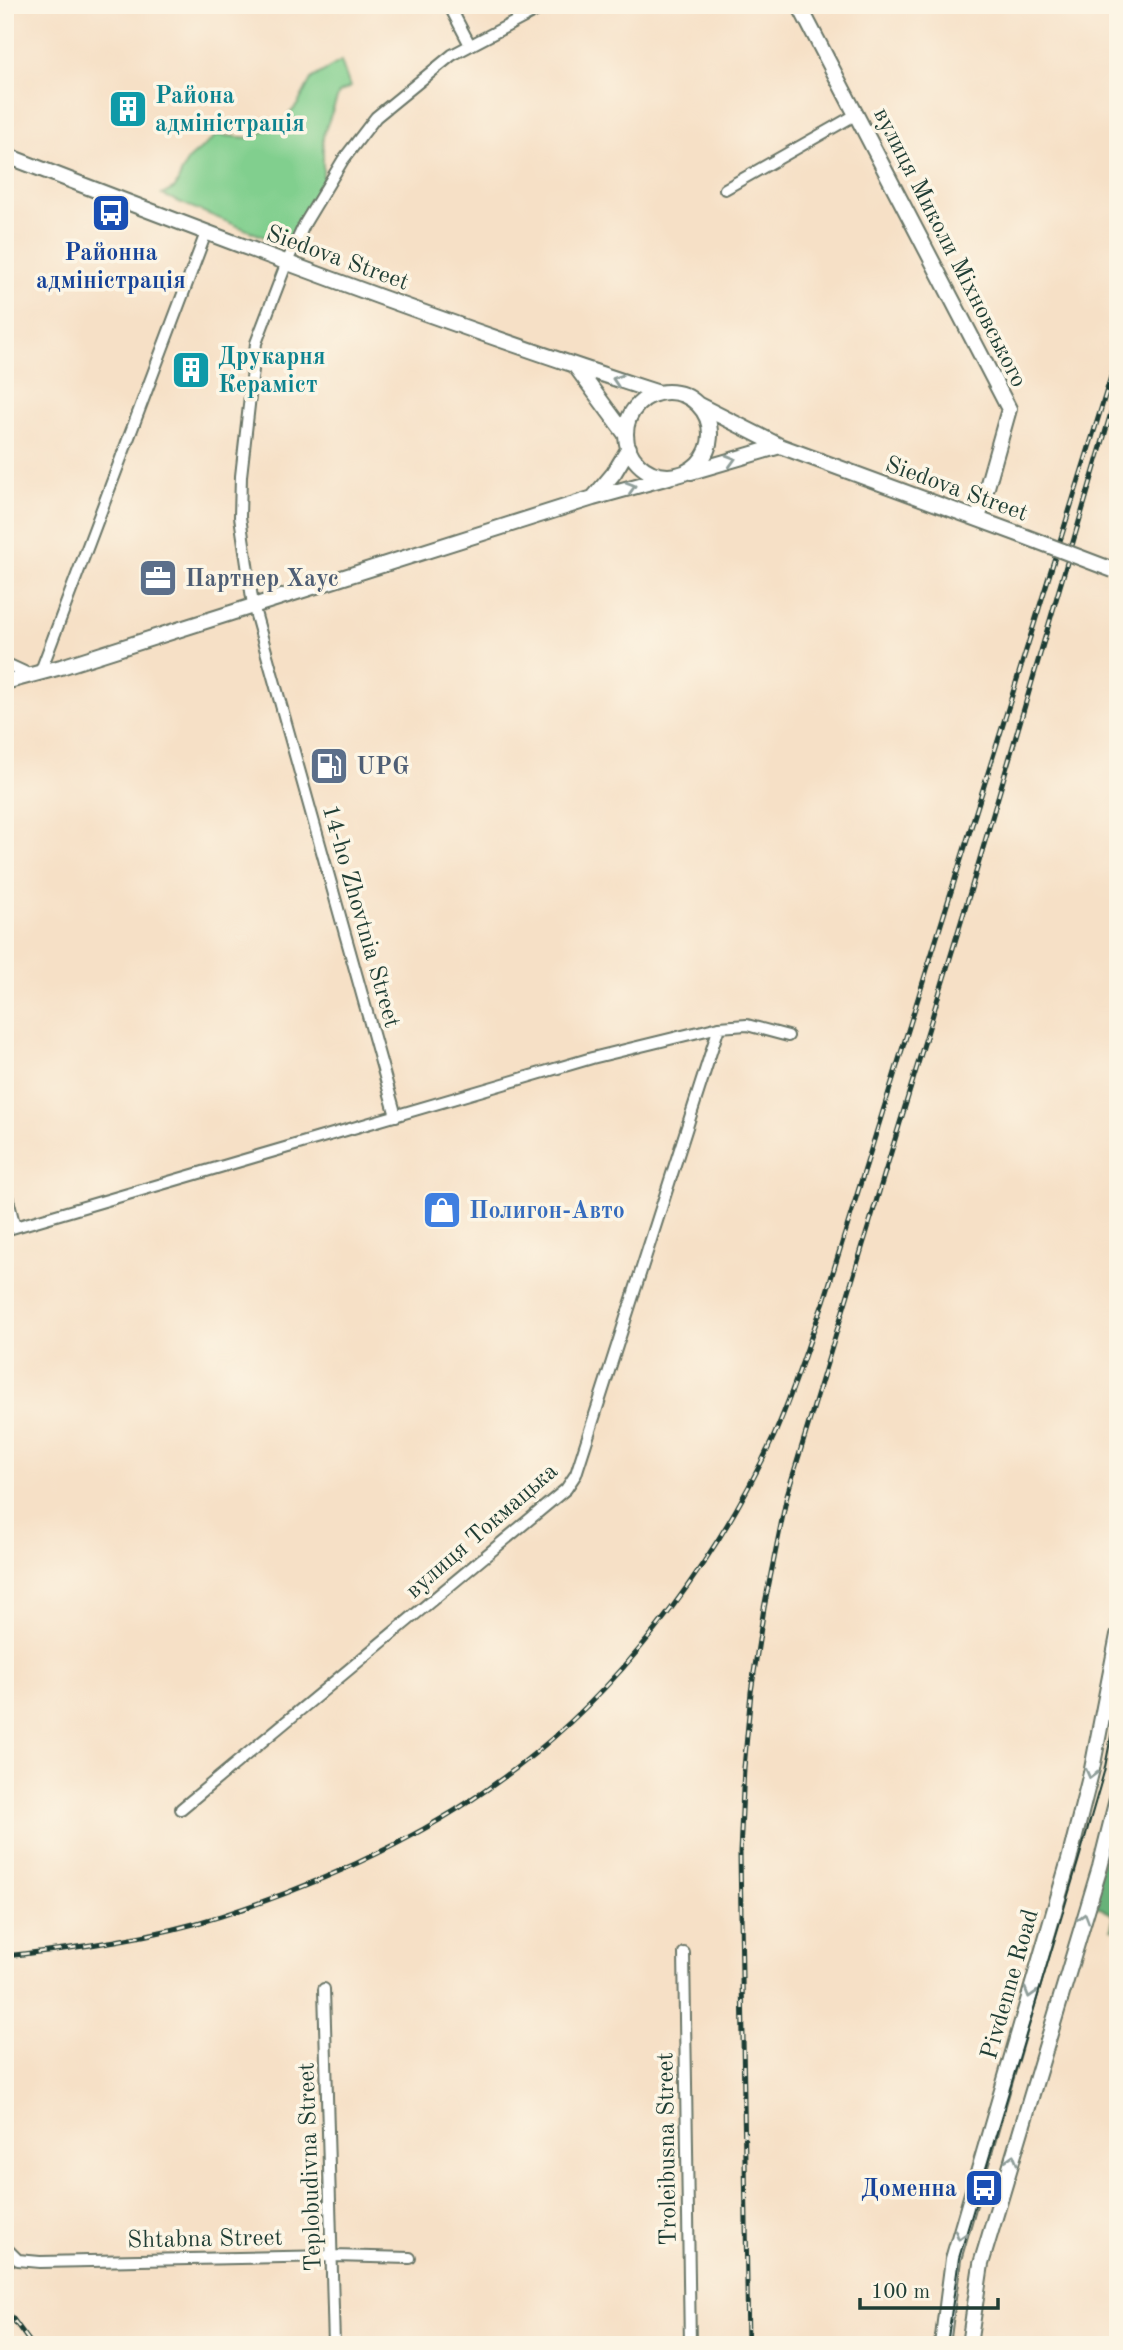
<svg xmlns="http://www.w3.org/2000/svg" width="1123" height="2350" viewBox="0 0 1123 2350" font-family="'Old Standard TT',serif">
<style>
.green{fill:#81cf8e;stroke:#508661;stroke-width:2}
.forest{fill:#68b279;stroke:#447856;stroke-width:2}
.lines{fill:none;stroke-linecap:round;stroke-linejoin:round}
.street-casing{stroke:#6a7667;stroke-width:14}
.secondary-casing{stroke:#6a7667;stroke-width:18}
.street{stroke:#fff;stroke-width:10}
.secondary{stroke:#fff;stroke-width:14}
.tram{stroke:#1f3d34;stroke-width:2}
.rail-casing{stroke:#1f3d34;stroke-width:5}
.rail{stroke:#fcf5e5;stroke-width:2.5;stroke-dasharray:8;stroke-linecap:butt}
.secondary-bridge-casing{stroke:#6a7667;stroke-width:18;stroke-linecap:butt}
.secondary-bridge{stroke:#fff;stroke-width:14}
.oneway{stroke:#8f9e9a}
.labels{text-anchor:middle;stroke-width:7;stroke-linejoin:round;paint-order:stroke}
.culture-label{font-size:24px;font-weight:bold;fill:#0d838f;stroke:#fcf5e5;text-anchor:start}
.street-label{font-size:24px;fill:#1f3d34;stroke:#fcf5e5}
.transit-label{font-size:24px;font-weight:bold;fill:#164399;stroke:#fcf5e5}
.service-label{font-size:24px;font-weight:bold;fill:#4e5e75;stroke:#fcf5e5;text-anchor:start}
.shop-label{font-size:24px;font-weight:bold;fill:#366cbe;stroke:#fcf5e5;text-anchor:start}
</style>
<rect width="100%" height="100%" fill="#fcf5e5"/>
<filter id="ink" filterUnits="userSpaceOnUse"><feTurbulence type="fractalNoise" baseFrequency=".0143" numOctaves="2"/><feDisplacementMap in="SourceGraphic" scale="14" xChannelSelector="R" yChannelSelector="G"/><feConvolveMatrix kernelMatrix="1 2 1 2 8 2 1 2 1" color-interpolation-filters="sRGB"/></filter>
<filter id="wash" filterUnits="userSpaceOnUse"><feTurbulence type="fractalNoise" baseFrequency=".00686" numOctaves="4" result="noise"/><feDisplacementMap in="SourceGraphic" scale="28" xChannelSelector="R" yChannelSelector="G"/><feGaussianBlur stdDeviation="1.57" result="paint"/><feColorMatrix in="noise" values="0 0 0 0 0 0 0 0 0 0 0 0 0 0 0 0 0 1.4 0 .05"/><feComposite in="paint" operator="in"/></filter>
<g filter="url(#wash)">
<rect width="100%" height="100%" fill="#f6e0c6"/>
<path class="green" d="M341,61L350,87L339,93L323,136V182L286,246L162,195L175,188L187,161L217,135L250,138L282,123L298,104L311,79Z"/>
<path class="forest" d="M1118,1795V1932L1111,1928L1114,1915L1092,1904Z"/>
</g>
<g filter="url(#ink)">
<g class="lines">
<g class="street-casing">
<path id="street" d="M449,5L470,45
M725,189L857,114
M5,663L31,675
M40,673L206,233
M396,1116L253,605L240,517L241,476L256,343L287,262L305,223L343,160L376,117L452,55L547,5
M5,1188L15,1227
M5,1230L592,1058L719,1027L747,1025L788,1036
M181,1809L566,1489L576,1474L719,1027
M684,1953L690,2345
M324,1989L334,2345
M5,2247L18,2260L40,2262L333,2256L410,2258"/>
</g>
<g class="secondary-casing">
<path id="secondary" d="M799,5L1009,409L978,519
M5,155C222,239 439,322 659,393
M576,367L626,435
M626 434a42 42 0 1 1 84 0a42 42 0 1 1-84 0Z
M699,405L780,446L1021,535
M691,472L780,446
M593,498L614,473L629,448
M5,682L61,667L593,498L669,477
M942,2345L953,2259L1069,1860L1092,1769L1118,1635
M969,2345L981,2264L1100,1867L1118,1795"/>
</g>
<use href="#street" class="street"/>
<use href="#secondary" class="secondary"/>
<path class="tram" d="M947,2345L959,2258L1078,1862L1104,1772L1118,1701"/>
<g class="rail-casing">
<path id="rail" d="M5,1956C77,1948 152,1938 221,1916C332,1880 443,1829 534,1754C634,1672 719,1555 773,1438C793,1394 807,1346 824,1301L1118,354
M5,2308L32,2345
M748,2345L740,1853L744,1768L751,1692L764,1608L787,1495L971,889L1118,389"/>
</g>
<use href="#rail" class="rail"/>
<g class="secondary-bridge-casing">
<path id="secondary-bridge" d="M1021,535L1113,570"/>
</g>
<use href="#secondary-bridge" class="secondary-bridge"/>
</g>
<defs><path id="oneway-chevron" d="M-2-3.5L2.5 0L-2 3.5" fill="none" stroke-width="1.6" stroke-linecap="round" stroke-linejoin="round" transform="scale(1.75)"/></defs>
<g class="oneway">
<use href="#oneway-chevron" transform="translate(617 380) rotate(-162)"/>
<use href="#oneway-chevron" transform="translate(731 460) rotate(-16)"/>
<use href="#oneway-chevron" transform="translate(631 487) rotate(-16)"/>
<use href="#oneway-chevron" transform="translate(1091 1774) rotate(104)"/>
<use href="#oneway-chevron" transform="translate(1084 1918) rotate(-73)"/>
<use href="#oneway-chevron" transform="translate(1030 1993) rotate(106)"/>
<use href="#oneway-chevron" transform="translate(1012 2159) rotate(-74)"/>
<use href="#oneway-chevron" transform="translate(960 2235) rotate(106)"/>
</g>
</g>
<defs>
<g id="building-square" transform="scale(2.0125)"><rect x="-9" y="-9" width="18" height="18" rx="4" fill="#0f9aa8" stroke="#fcf5e5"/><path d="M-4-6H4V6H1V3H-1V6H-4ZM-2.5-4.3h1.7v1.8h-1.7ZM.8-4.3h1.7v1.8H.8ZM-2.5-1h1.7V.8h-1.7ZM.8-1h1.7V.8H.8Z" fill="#fff"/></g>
<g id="bus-square" transform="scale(2.0125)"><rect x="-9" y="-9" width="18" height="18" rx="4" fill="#1a4fb4" stroke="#fcf5e5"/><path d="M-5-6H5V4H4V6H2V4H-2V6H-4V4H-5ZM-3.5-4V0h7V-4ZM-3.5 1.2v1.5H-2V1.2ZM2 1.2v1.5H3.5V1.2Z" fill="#fff"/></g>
<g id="office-square" transform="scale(2.0125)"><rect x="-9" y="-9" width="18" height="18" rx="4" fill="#5c6f8a" stroke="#fcf5e5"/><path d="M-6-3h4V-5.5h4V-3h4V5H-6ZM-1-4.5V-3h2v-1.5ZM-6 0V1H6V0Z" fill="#fff"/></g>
<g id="fuel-square" transform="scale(2.0125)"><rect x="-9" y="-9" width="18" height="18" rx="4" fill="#5c6f8a" stroke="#fcf5e5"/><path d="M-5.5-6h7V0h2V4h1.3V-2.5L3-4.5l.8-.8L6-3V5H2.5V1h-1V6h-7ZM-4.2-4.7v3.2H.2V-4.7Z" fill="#fff"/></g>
<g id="shop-square" transform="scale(2.0125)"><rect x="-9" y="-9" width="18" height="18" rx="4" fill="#3f7fe0" stroke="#fcf5e5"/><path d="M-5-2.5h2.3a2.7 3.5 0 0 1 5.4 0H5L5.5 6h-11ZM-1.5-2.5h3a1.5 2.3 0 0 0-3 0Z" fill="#fff"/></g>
</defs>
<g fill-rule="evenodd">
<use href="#building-square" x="128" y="109"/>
<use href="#bus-square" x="111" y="213"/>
<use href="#building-square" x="191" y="370"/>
<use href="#office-square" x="158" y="578"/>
<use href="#fuel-square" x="329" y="766"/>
<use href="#shop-square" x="442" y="1210"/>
<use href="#bus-square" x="984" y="2188"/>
</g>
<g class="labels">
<g class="culture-label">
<text x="155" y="103">Района<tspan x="155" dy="28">адміністрація</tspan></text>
<text x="218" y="364">Друкарня<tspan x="218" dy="28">Кераміст</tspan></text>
</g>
<g class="street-label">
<text transform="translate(951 247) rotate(63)" y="8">вулиця Миколи Міхновського</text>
<text transform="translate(338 257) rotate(20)" y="8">Siedova Street</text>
<text transform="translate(957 488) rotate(20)" y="8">Siedova Street</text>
<text transform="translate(362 916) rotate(74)" y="8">14-ho Zhovtnia Street</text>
<text transform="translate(481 1530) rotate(-41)" y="8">вулиця Токмацька</text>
<text transform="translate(1009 1984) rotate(-74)" y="8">Pivdenne Road</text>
<text transform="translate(666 2149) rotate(-91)" y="8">Troleibusna Street</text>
<text transform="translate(309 2167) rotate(-92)" y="8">Teplobudivna Street</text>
<text transform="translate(205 2238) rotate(-1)" y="8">Shtabna Street</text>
</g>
<g class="transit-label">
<text x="111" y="260">Районна<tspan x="111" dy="28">адміністрація</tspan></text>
<text x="957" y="2196" text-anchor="end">Доменна</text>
</g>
<g class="service-label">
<text x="185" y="586">Партнер Хаус</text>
<text x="356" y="774">UPG</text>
</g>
<g class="shop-label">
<text x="469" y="1218">Полигон-Авто</text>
</g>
</g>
<rect width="1123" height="2350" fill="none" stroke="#fcf5e5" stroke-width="28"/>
<path d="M860 2298v10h138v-10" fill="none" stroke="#1f3d34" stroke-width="3.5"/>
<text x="871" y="2298" font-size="21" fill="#1f3d34" stroke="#fcf5e5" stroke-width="5" paint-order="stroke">100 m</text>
</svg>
